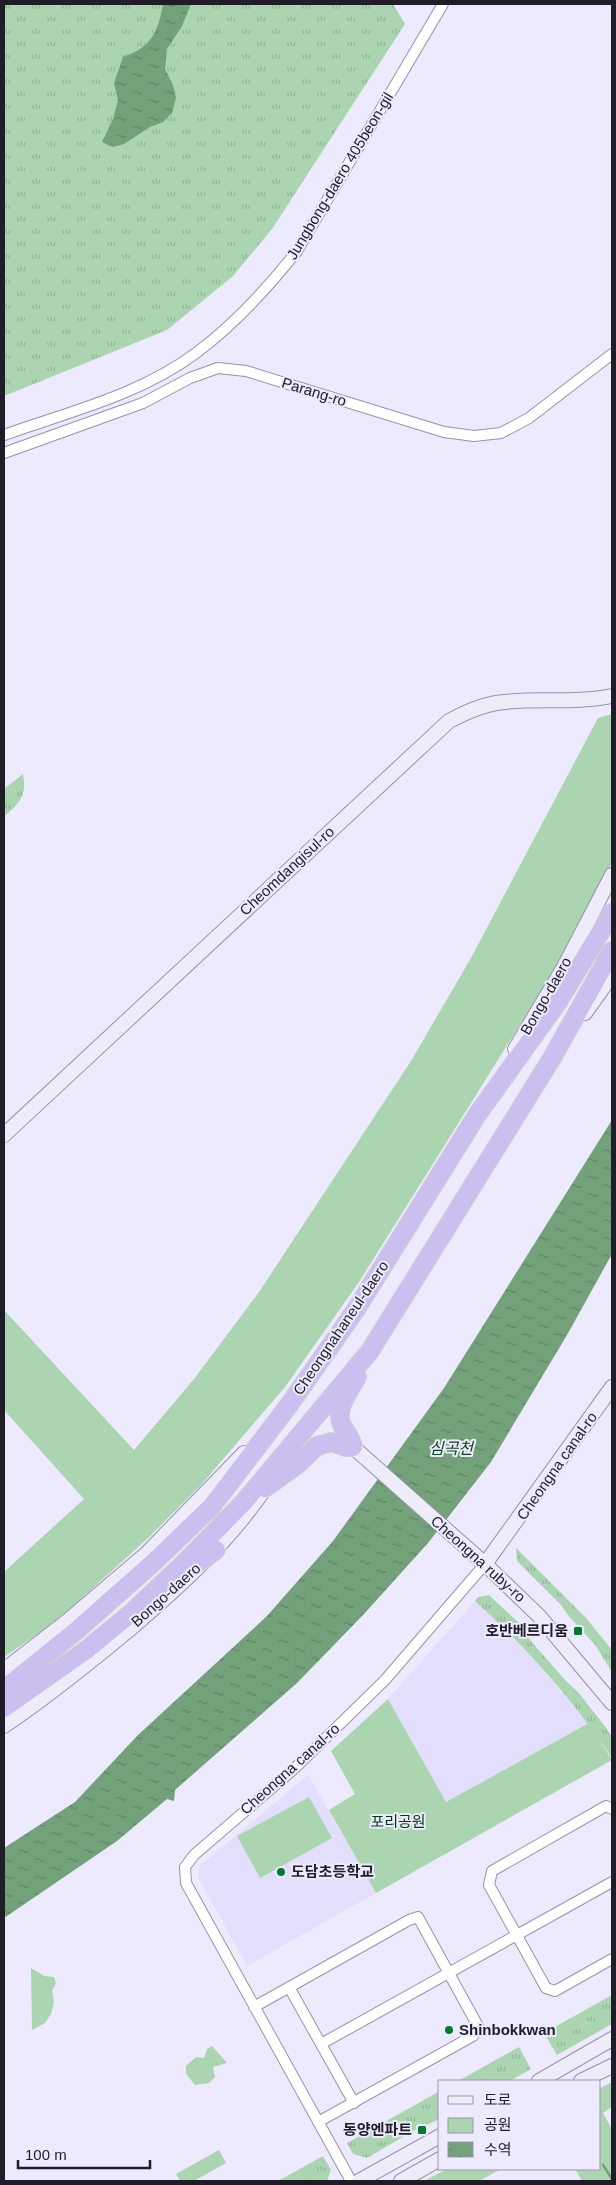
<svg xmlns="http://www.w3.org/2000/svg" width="616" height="2185" viewBox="0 0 616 2185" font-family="Arial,'Noto Sans KR',sans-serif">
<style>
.built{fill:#e4defd}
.grass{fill:url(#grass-tufts)}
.green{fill:#aad5b0}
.water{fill:url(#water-ripples)}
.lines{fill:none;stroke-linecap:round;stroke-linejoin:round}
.stream{stroke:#73a17a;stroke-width:2.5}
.street-casing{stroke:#9791af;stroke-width:12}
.secondary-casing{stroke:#9791af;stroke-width:16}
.highway-casing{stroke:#d2d2d4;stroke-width:20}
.street{stroke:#fff;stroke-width:10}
.secondary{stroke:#efecfa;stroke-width:14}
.highway{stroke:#cabfee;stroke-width:18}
.poi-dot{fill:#017a31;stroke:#edeafd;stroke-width:2}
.labels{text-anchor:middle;stroke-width:4;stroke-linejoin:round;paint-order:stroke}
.street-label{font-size:15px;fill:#201d29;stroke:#edeafd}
.poi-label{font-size:15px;font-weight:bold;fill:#201d29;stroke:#edeafd;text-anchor:end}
.park-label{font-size:15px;fill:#003913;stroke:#edeafd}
.water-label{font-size:16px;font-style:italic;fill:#0e441d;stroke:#edeafd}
</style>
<defs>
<pattern id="grass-tufts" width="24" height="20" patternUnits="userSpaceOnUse" patternTransform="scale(1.25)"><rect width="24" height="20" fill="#aad5b0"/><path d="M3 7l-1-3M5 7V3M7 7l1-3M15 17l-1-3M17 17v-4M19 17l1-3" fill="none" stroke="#92b697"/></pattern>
<pattern id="water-ripples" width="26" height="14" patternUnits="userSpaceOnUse" patternTransform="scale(1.25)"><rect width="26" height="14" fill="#73a17a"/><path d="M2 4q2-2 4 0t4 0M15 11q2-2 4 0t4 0" fill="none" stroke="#5e8364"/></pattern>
</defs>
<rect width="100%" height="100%" fill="#edeafd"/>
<path class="built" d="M475,1601L522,1645L589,1723L446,1802L388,1699Z
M308,1775L376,1893L247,1966L198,1877L200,1866Z"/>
<path class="grass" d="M4,4H393L405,24L272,229L233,276L167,330L4,396Z
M23,774C27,794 20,804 4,816V789Z
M516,1548L586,1618L612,1650V1672L595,1645L567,1614L562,1606L517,1561Z
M489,1595L521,1625L530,1640L565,1680L578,1692L604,1725L612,1737V1758C573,1700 527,1648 475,1601L478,1597Z
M612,1995V2024L557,2055L544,2033Z
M519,2047L531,2069L510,2081H458Z
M440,2091V2119L413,2131L367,2158L353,2154L347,2143Z
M323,2156L331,2170L327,2181H278Z"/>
<path class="green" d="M612,714V863L556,967L359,1282L285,1387L200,1486L147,1539L74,1605L42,1631L4,1657V1572L84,1499L4,1410V1310L134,1450L194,1379L259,1292L411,1061L471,958L598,718Z
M388,1699L446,1802L589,1723L612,1760L376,1893L329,1810L355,1794L331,1751Z
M309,1797L332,1838L260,1878L237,1836Z
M31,1968L44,1976L54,1977L56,1983L52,1991L54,2002L51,2014L45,2023L32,2030Z
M212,2046L227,2063L213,2067L215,2077L209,2083L195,2085L186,2074V2066L196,2057L204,2058L207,2049Z
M612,2082V2107L603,2113L612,2129V2181H582L575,2169H600V2088Z
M219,2150L226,2163L194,2181H180L176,2174Z
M447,2169H501L479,2181H424Z"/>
<path class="water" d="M163,4H191L182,26L167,49L165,69L173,85L176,98L172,113L163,122L150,127L124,144L113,147L102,142L113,119L118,100L114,83L123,57C152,47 158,32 163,4Z
M612,1120V1254L567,1335L491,1462L428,1543L364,1614L297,1683L175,1790L174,1801L167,1799L117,1841L4,1918V1848L75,1802L138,1735L267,1616L333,1541L444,1388Z"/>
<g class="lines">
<path class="stream" d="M603,2165L612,2179"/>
<g class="street-casing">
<path id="street" d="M4,435C68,412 140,395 196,353C235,324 267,289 297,251L443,4
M4,453L143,403L190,378L218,368L246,371L444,432L474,436L501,433L529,418L612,354
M612,1809L606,1806L492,1871L489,1885L546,1988L555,1991L612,1959
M289,1987L354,2103
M254,2007L409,1920L418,1917L479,2028L473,2036L318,2122
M321,2044L612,1882
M351,2181L186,1883L185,1867L194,1855L295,1768L385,1680L485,1564"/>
</g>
<g class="secondary-casing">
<path id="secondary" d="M585,1013L612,975
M515,1049L564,967L612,875
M4,1135L449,721C464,713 479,706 496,703C534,697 574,704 612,696
M353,1447L485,1564L539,1616L612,1703
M485,1564L612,1387
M4,1670L66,1622L147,1553L244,1453
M4,1726C48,1696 89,1663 130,1629C180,1586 229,1542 266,1487
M539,2081L612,2039
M581,2081L612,2066
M359,2181L440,2136
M401,2181L440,2159"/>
</g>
<g class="highway-casing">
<path id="highway" d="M265,1488L297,1465L317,1446L332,1442L346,1447H353C352,1438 346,1433 342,1425C334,1409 350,1391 357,1377
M193,1567L216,1550
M4,1689L76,1631L155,1561L212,1506L289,1405L355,1311L477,1115L558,1002L612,913
M4,1708L85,1651L130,1614L182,1565L244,1502L370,1351L552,1058L612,951"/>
</g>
<use href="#street" class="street"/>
<use href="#secondary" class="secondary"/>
<use href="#highway" class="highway"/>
</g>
<g class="poi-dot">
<rect x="573" y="1626" width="10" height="10" rx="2.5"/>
<circle cx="281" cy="1872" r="5"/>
<circle cx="449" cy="2030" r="5"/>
<rect x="417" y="2125" width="10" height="10" rx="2.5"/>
</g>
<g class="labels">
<g class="street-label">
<text transform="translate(340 176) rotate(-59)" y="5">Jungbong-daero 405beon-gil</text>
<text transform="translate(314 392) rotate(17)" y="5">Parang-ro</text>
<text transform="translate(287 871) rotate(-43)" y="5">Cheomdangisul-ro</text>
<text transform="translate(546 996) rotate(-60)" y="5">Bongo-daero</text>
<text transform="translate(341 1328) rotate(-56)" y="5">Cheongnahaneul-daero</text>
<text transform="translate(557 1466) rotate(-55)" y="5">Cheongna canal-ro</text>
<text transform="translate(478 1559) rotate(42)" y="5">Cheongna ruby-ro</text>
<text transform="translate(166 1595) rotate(-42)" y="5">Bongo-daero</text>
<text transform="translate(290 1769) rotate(-42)" y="5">Cheongna canal-ro</text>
</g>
<g class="poi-label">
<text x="568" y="1636">호반베르디움</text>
<text x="291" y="1877" text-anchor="start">도담초등학교</text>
<text x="459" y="2035" text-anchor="start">Shinbokkwan</text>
<text x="412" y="2135">동양엔파트</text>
</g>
<g class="park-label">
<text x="398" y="1827">포리공원</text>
</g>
<g class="water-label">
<text x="451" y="1454">심곡천</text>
</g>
</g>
<rect width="616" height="2185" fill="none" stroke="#201d29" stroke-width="10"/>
<rect x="438" y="2080" width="162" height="90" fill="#edeafd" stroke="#9b98a8"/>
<rect x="448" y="2096" width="25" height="8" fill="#efecfa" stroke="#9b98a8"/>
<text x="484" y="2105" font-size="15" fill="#201d29">도로</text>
<rect x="448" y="2118" width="25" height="15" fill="#aad5b0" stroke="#9b98a8"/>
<text x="484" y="2130" font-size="15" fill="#201d29">공원</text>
<rect x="448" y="2142" width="25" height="15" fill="url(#water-ripples)" stroke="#9b98a8"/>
<text x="484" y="2155" font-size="15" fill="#201d29">수역</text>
<path d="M18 2160v8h132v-8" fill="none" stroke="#201d29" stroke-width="2.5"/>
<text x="25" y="2160" font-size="15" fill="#201d29" stroke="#edeafd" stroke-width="4" paint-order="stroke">100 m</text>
</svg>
